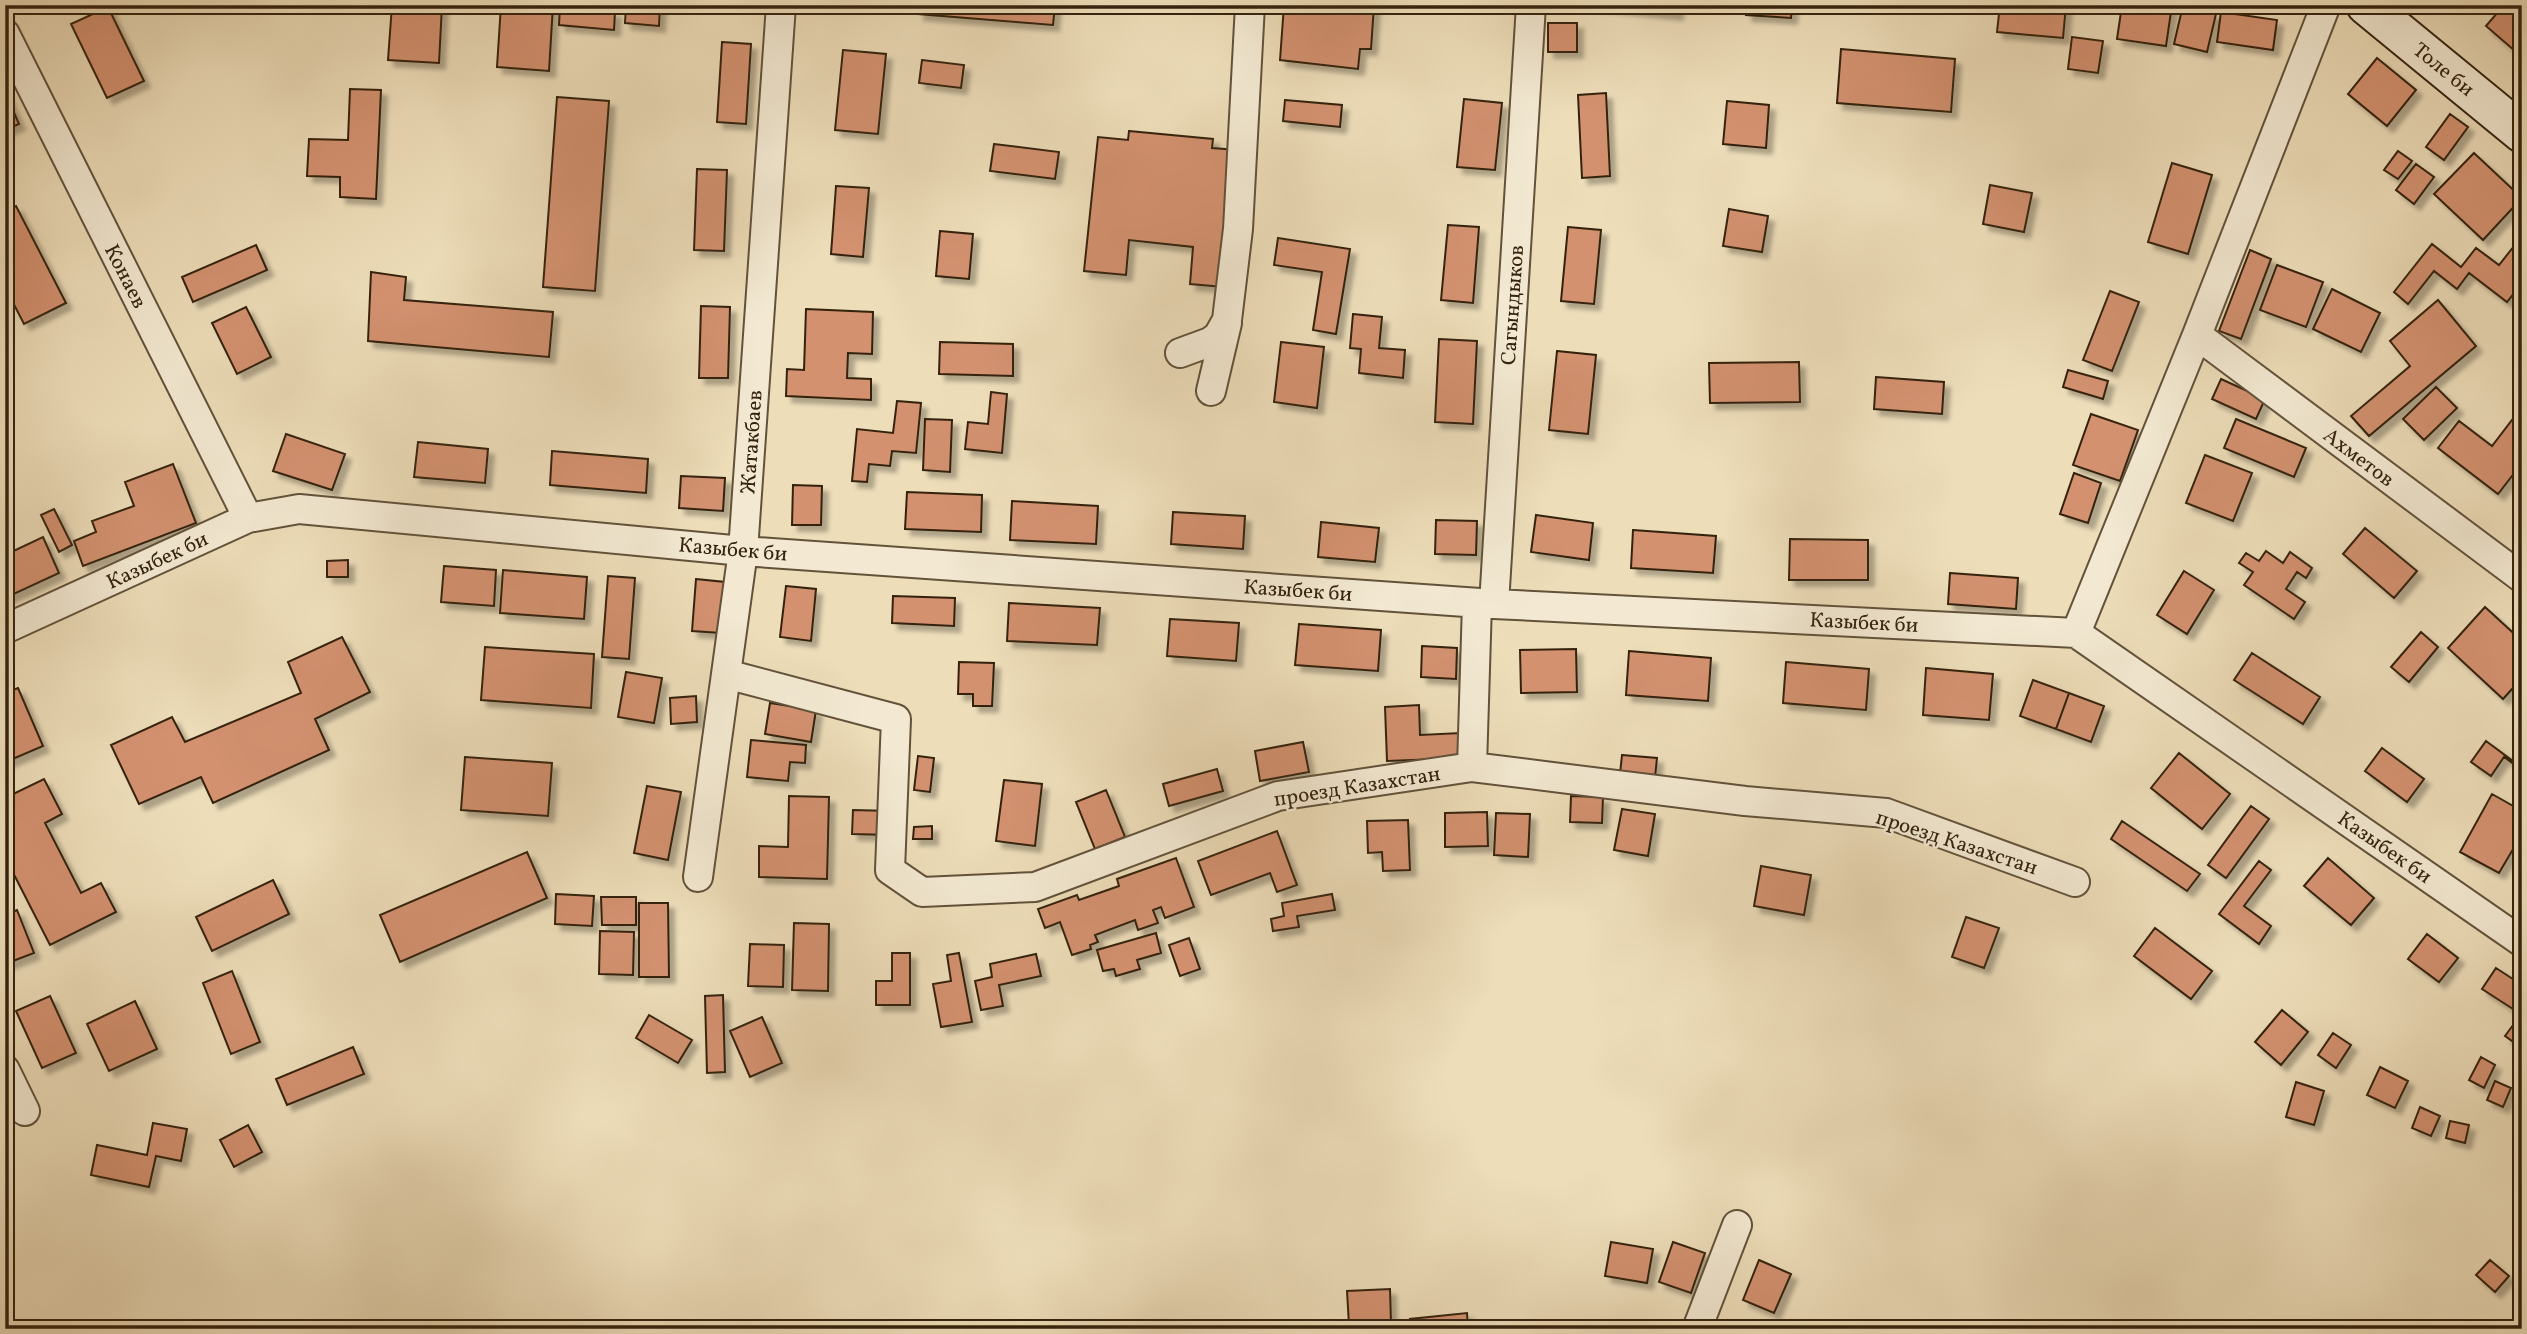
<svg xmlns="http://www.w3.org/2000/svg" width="2527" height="1334" viewBox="0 0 2527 1334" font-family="Vollkorn,serif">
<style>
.building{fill:#d3916f;stroke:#34230f;stroke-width:2;filter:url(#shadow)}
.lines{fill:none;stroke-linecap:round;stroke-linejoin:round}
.minor-casing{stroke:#62523a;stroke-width:32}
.secondary-casing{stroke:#34230f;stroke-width:42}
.minor{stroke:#f3e9d2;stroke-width:28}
.secondary{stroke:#f3e9d2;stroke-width:38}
.labels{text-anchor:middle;stroke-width:5;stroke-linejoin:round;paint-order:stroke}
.street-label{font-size:21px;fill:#34230f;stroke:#f3e9d2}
</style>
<defs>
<filter id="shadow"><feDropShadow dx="6" dy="6" stdDeviation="2" flood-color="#0004"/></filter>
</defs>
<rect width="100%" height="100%" fill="#edddb9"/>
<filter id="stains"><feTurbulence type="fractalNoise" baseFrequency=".00286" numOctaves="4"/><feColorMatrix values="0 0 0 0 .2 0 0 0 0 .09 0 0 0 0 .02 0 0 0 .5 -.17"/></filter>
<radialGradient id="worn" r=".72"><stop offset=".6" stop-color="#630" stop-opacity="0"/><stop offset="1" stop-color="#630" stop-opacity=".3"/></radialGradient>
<path class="building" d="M392,5H442L439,63L388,60Z
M501,5H553L549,71L497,67Z
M560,5H588V10L615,12L614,30L559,25Z
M626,5H660L659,26L625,23Z
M919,5H1055L1053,25L918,14Z
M1284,5H1374L1371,49H1360L1358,69L1280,60Z
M1591,5H1678L1677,14Z
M1747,5H1792L1791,18L1746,15Z
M2000,5H2066L2063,38L1997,32Z
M2122,5H2172L2166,46L2117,39Z
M2183,5L2216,14L2207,52L2174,44Z
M2504,5H2522V57L2486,26Z
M108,7L144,81L107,98L71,24Z
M2221,12L2277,20L2273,50L2217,42Z
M1548,23H1577V52H1548Z
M2072,37L2103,41L2098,73L2068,69Z
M722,42L751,44L746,124L717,122Z
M1841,49L1955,59L1951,112L1837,103Z
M843,50L886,54L878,134L835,130Z
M2377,58L2416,90L2387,126L2348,94Z
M922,60L964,65L961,88L919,83Z
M350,89L381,90L376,199L340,197V177L307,176L309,139L348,140Z
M5,92L19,124L5,130Z
M1606,93L1610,176L1582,178L1578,95Z
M557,97L609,101L595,291L543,287Z
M1464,99L1502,103L1495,170L1457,167Z
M1285,100L1342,105L1340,127L1283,121Z
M1727,101L1769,105L1766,148L1723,144Z
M2450,114L2468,127L2444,160L2426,147Z
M1129,131L1213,139L1212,148L1238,150L1224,287L1190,284L1193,247L1129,240L1126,275L1084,271L1098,137L1128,140Z
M994,144L1059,152L1055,179L990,171Z
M2398,151L2412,161L2398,179L2384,170Z
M2474,153L2522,198L2483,240L2434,194Z
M2172,163L2212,175L2188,254L2148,242Z
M2416,164L2434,177L2414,204L2396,190Z
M697,169L727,170L724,251L694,250Z
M1990,185L2032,193L2024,232L1983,224Z
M836,186L869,188L863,257L831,254Z
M16,206L66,303L24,324L5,287V211Z
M1729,209L1768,216L1762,252L1723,246Z
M1448,225L1479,227L1473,303L1441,300Z
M1568,227L1601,230L1594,304L1561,301Z
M940,231L973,234L969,279L936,276Z
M2522,236V283L2507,302L2469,273L2457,289L2434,271L2408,304L2394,292L2432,244L2461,267L2476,248L2499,265Z
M1278,238L1350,249L1336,334L1313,330L1322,272L1274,265Z
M256,245L267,270L193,302L182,277Z
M2250,250L2271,259L2241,339L2219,331Z
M2277,265L2323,282L2306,327L2260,310Z
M371,272L406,277L404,300L553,312L549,357L368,341Z
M2332,289L2380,313L2361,352L2313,329Z
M2110,291L2139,302L2112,371L2083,360Z
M2438,300L2476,346L2369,436L2351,416L2410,366L2390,341Z
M701,306L730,307L728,378H699Z
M246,307L271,357L237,374L212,323Z
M806,309L873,312L872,354L848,353L847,378L871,379V400L786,396L787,369L804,370Z
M1353,314L1382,317L1379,348L1405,350L1403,378L1359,373L1361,349L1350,348Z
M1439,339L1477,341L1473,424L1435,422Z
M940,342L1013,344V376L939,374Z
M1281,342L1324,347L1317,408L1274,402Z
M1557,351L1596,355L1588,434L1549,430Z
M1799,362L1800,402L1710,403L1709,363Z
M2068,370L2108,381L2103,399L2063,387Z
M1876,377L1944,382L1942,414L1874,409Z
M2221,379L2265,399L2256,419L2212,399Z
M2436,387L2457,408L2424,440L2403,419Z
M991,392L1007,394L1002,453L965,449L968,422L988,424Z
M897,401L921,403L916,453L892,451L890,466L869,464L867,482L852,481L857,429L893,433Z
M2091,414L2138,430L2120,481L2073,465Z
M925,419L952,420L950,472L923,470Z
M2236,419L2306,448L2294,477L2224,448Z
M2512,420L2522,428V463L2498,494L2438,448L2459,421L2492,446Z
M286,434L345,454L332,490L273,471Z
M418,442L488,449L485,483L414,477Z
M552,451L648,459L646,493L550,485Z
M2205,455L2252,473L2233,521L2186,503Z
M173,464L196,523L83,566L74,541L96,532L92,521L134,506L125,482Z
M2074,473L2101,483L2088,523L2060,514Z
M681,476L725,478L723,511L679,508Z
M793,485L822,486L821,525H792Z
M907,492L982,495L981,532L905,529Z
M1012,501L1098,506L1096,544L1010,540Z
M54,509L72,545L59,552L41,515Z
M1173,512L1245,516L1243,549L1171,544Z
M1536,515L1593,523L1589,560L1531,552Z
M1436,520L1477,521L1476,555L1435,554Z
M1321,522L1379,528L1375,562L1318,557Z
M2365,528L2417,571L2394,598L2343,554Z
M1633,530L1716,536L1713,573L1631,568Z
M43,537L59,573L5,598V555Z
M1790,539L1868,540V580H1789Z
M2266,551L2283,563L2290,552L2312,568L2306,578L2297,572L2286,589L2305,602L2294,619L2244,585L2253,572L2239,563L2246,553L2259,561Z
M348,560V577H327V561Z
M444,566L496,570L494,606L441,602Z
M503,570L587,577L584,619L500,613Z
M2184,571L2214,590L2187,634L2157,615Z
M1950,573L2018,578L2016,609L1948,604Z
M608,576L635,578L629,659L602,657Z
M696,579L725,582L721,633L692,631Z
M786,586L816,589L811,641L780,637Z
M893,596L955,598L954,626L892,623Z
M1009,603L1100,608L1097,645L1007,641Z
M2485,607L2522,641V678L2503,699L2448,648Z
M1170,619L1239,623L1236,661L1167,656Z
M1299,624L1381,630L1378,671L1295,665Z
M2421,632L2438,647L2409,682L2391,667Z
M342,637L370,692L315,719L329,750L213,803L201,777L139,804L111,745L172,717L185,742L301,693L288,662Z
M1422,646L1457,648L1456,679L1421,677Z
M485,647L594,654L591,708L481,700Z
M1576,649L1577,692L1521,693L1520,650Z
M1629,651L1711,658L1708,701L1626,695Z
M2252,653L2320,697L2303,724L2234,680Z
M959,662L994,663L992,706H973V694H958Z
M1786,662L1869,669L1866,710L1783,703Z
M1926,668L1993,674L1989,720L1923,715Z
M626,672L662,678L654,723L618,717Z
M2033,680L2069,693L2056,729L2020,716Z
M18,688L43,746L8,761L5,756V693Z
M2069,693L2104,706L2091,742L2056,729Z
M696,696L697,722L671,724L670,698Z
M770,703L816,710L811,742L765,734Z
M1419,705L1420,735L1461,733L1462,758L1387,761L1385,707Z
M751,740L806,745L805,763L790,762L788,781L747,777Z
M2486,741L2513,761L2522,749V770L2504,757L2491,776L2471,762Z
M1303,742L1309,772L1260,781L1255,751Z
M2382,748L2424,779L2407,802L2365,771Z
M2179,753L2230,794L2202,829L2151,788Z
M1622,755L1657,758L1654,787L1619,783Z
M918,756L934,758L930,792L914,790Z
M465,757L552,763L548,816L461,810Z
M1217,769L1223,791L1169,806L1163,784Z
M44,779L62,814L45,823L81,893L101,883L116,912L50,945L5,857V798Z
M1004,780L1042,784L1035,846L996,841Z
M647,786L681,792L668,860L634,853Z
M1106,790L1125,837L1095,849L1076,802Z
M2492,794L2522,811V834L2499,873L2460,852Z
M789,796L829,797L827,879L759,877V846L788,847Z
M1571,796L1603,797L1602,823L1570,822Z
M2251,806L2269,819L2226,878L2208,865Z
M1622,809L1655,814L1648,856L1614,850Z
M853,810L892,811L891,835L852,834Z
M1487,812L1488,846L1445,847V813Z
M1496,813L1530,814L1528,857L1494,855Z
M1408,820L1410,870L1383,871L1382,852L1368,853L1367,821Z
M2122,821L2200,874L2187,891L2111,839Z
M932,826V839H913L914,827Z
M1277,831L1297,885L1277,892L1270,873L1211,895L1198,861Z
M527,852L547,898L400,962L380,915Z
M1176,858L1194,907L1165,918L1161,907L1153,910L1158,923L1138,930L1135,920L1095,935L1098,942L1090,945L1091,949L1072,955L1060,922L1045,928L1038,909L1077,895L1079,900L1119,886L1117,879Z
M2328,858L2374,898L2351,925L2304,886Z
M2259,861L2271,870L2244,906L2271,926L2259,944L2219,914Z
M1761,866L1811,875L1804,915L1754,906Z
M273,880L289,914L212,951L196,917Z
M556,894L594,896L592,926L555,924Z
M1332,894L1335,910L1297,916L1299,927L1273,931L1271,919L1284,916L1282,903Z
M601,897H636V925H602Z
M639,903H668L669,977H639Z
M17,910L34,953L5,964V915Z
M1966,917L1999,928L1984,968L1952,957Z
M794,923L829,924L828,991L792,990Z
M2155,928L2212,971L2191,999L2134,956Z
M600,931L634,932L633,975L599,974Z
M1156,933L1161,953L1137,960L1140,969L1116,976L1114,969L1103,971L1097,950Z
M2427,934L2458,958L2439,982L2408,959Z
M1189,938L1200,969L1180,976L1169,945Z
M750,944L784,945L783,987L748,986Z
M892,953H910V1005H876V981H892Z
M959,953L972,1022L941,1027L933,984L951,981L947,955Z
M1036,954L1041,976L999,985L1003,1006L981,1010L975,981L992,977L990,964Z
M2496,968L2522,985V996L2513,1009L2482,989Z
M232,971L260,1042L231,1054L203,983Z
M723,995L725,1072L707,1073L705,996Z
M50,996L76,1053L42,1068L16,1011Z
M135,1001L157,1049L109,1071L87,1024Z
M2282,1010L2308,1032L2281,1065L2255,1042Z
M2522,1013V1048L2505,1036Z
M649,1015L692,1040L678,1063L636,1038Z
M762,1017L782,1063L750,1077L730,1031Z
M2333,1033L2351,1045L2336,1068L2318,1055Z
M353,1047L364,1074L287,1105L276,1079Z
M2481,1057L2495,1065L2484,1088L2469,1080Z
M2380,1067L2408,1081L2395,1108L2367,1095Z
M2495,1081L2511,1088L2503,1107L2487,1100Z
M2296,1082L2324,1091L2314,1125L2286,1117Z
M2420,1107L2440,1116L2431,1136L2412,1128Z
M2450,1121L2469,1125L2465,1143L2446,1138Z
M153,1123L187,1129L181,1161L156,1156L149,1187L91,1175L97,1145L147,1155Z
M248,1125L262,1152L234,1167L220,1140Z
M1611,1242L1653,1249L1647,1283L1605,1276Z
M1673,1242L1705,1253L1691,1293L1659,1282Z
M1759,1260L1791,1274L1774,1313L1743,1300Z
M2490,1260L2509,1276L2495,1292L2476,1275Z
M1390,1289L1391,1323L1349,1325L1347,1291Z
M1467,1313L1468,1329H1411L1410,1319Z
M1592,1325L1626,1327V1329H1591Z"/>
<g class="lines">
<g class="minor-casing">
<path id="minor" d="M5,34L248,518
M2197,335L2522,578
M1180,353L1210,342L1218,336L1227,320L1238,229L1250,5
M1211,391L1227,323
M1494,604L1531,5
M5,629L248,518L299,509L743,551L1494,604L2076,633L2522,942
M2076,633L2197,335L2326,5
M726,674L896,719L890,870L922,892L1035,887L1278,796L1472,767L1745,801L1886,813L2075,882
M1472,767L1477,603
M698,877L743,551L781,5
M5,1070L25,1111
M1697,1329L1737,1225"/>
</g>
<g class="secondary-casing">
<path id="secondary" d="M2366,5L2522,133"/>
</g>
<use href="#minor" class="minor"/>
<use href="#secondary" class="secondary"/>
</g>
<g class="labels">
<g class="street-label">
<text transform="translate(2444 69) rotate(39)" y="7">Толе би</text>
<text transform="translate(126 276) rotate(63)" y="7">Конаев</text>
<text transform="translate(1512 305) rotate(-86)" y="7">Сагындыков</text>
<text transform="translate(751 442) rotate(-86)" y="7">Жатакбаев</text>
<text transform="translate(2359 457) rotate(37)" y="7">Ахметов</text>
<text transform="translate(733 549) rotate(5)" y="7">Казыбек би</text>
<text transform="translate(157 560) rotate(-25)" y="7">Казыбек би</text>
<text transform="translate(1298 590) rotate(4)" y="7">Казыбек би</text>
<text transform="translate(1864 622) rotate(3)" y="7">Казыбек би</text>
<text transform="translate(1357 786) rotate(-9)" y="7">проезд Казахстан</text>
<text transform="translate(1957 842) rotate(18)" y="7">проезд Казахстан</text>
<text transform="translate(2385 847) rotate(35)" y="7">Казыбек би</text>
</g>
</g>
<rect width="2527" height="1334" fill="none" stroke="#edddb9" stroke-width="28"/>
<rect x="7" y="7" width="2513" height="1320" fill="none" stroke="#34230f" stroke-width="3.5"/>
<rect x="14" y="14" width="2499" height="1306" fill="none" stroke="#34230f" stroke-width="2"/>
<rect width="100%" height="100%" filter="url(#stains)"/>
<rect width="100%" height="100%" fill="url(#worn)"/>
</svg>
